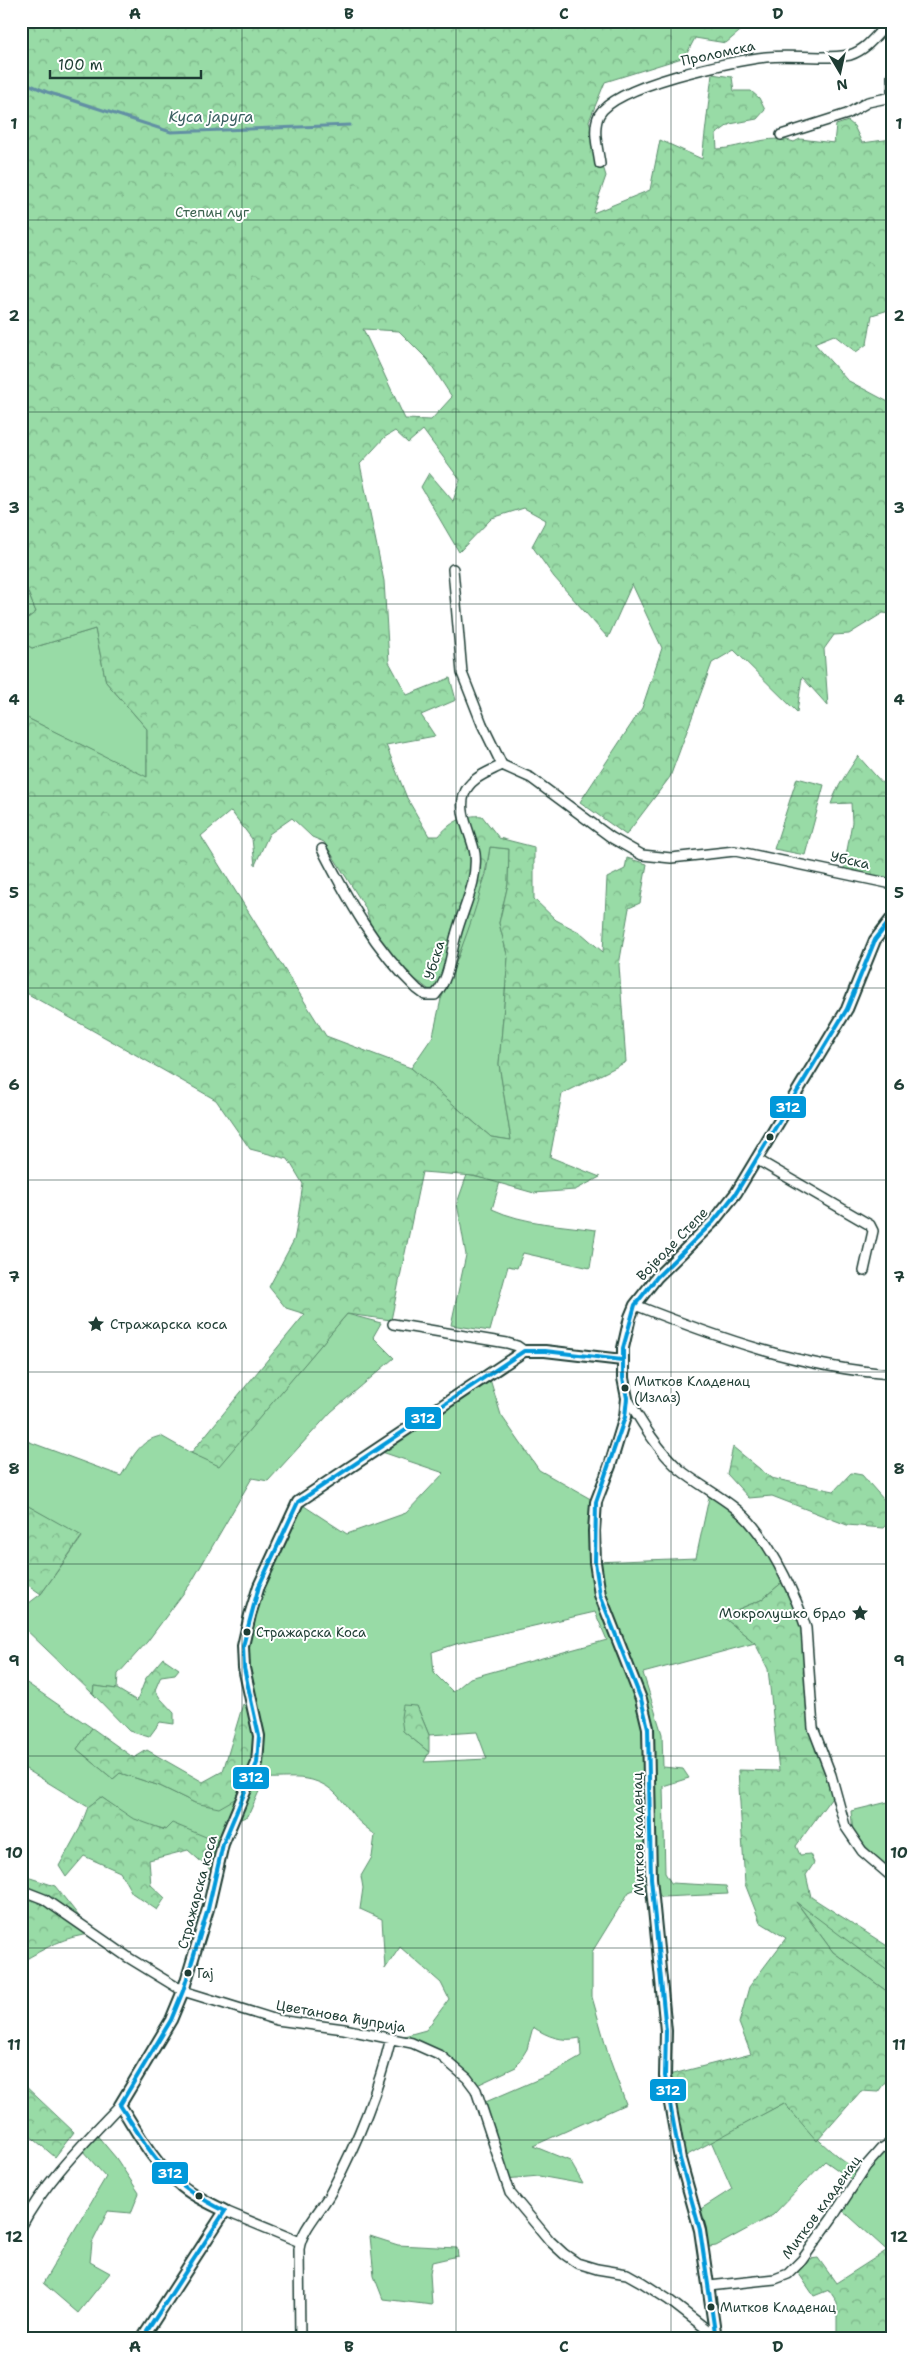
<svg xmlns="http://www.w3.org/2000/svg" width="913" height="2360" viewBox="0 0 913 2360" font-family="'Shantell Sans',sans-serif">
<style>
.green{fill:#98dba6;stroke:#5c8c6d;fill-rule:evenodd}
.forest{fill:url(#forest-crowns);stroke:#5c8c6d;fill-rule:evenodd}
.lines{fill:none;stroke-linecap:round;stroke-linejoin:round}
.stream{stroke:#6290a4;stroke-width:3}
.minor-casing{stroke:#1f3d34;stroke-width:12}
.tertiary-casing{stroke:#1f3d34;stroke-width:14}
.minor{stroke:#fff;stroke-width:9}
.tertiary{stroke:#fff;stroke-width:10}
.bus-1-casing{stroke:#fff;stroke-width:8}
.bus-1{stroke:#0098da;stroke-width:4}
.grid{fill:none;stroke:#1f3d34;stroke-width:1;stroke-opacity:0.55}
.bus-dot{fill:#1f3d34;stroke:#fff;stroke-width:2}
.labels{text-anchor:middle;stroke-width:4;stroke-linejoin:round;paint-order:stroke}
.bus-label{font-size:13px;fill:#1f3d34;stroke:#fff;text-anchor:start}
.street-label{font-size:14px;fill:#1f3d34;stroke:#fff}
.park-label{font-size:14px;fill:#3d6450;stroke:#fff}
.poi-label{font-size:14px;fill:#1f3d34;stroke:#fff;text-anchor:start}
.water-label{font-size:15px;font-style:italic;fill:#3b6062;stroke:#fff}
.line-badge{stroke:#fff;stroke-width:2}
.badge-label{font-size:14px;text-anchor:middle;font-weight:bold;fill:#fff}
.neatline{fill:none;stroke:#1f3d34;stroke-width:2}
.grid-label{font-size:16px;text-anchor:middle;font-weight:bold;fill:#1f3d34}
</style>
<defs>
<pattern id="forest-crowns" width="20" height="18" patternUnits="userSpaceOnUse" patternTransform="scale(1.25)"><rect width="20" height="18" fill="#98dba6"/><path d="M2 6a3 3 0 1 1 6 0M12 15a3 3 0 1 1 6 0" fill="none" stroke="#7bb388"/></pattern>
</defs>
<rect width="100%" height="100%" fill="#fff"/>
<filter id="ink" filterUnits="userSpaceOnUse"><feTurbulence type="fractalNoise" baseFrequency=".02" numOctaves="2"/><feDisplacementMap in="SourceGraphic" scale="10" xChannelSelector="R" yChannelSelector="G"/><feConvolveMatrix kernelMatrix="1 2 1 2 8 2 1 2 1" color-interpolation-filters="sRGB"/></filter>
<g filter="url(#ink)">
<path class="green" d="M25,585L36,612L21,623V587Z
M95,629L106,682L147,729V778L21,715V642L32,648Z
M490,847L509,849L508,884L499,923L508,958L499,1064L511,1140L491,1137L411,1068L433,1036L441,999L459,955L486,874Z
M467,1175L500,1182L492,1209C524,1224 562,1225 596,1230L590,1268L523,1253L517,1268L508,1266L490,1331L451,1325L466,1255L457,1203Z
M347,1314L381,1323L373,1337L394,1358L331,1412L268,1481L252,1478L191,1583L147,1642L118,1674L117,1689L94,1686L93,1694L21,1625V1609L41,1594L82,1537L21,1502V1436L27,1441L121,1476C132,1459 139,1440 161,1436L191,1453L219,1465Z
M489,1376L501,1415L539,1470L596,1502L595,1562L696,1558L710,1493L751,1526L784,1581L761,1600L722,1616L755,1643L643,1673L662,1734L663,1767L683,1769L689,1778L663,1786L665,1873L671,1883L726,1886L728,1894L662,1897L645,1885L629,1892L592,1952V1997L610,2060L626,2104L533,2146L570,2161L583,2184L539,2176L505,2179L481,2104L553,2073L581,2057L580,2038C562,2042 548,2037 533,2027L527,2049L516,2067L473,2087L441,2056L371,2034L404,2036L426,2030L449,1999L441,1983L400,1947L385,1969L382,1919L360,1909L363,1888L361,1876L372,1857L375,1835C369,1829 360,1824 355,1817C341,1800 334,1786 312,1780C296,1776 281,1779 265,1778L248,1816L231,1823L223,1844C194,1833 162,1832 133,1819C122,1814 112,1804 101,1797L88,1807L21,1766V1679L92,1728L77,1749L113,1779L120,1773L160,1786L195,1803L257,1763L244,1668L246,1629L298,1502L347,1534L406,1513L444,1473L376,1450ZM595,1612L607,1640L470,1678L453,1692L434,1673L432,1652L459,1643ZM417,1706L429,1735L477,1732L487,1759L424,1762L429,1752L403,1731Z
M892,1801V1872L853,1834L851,1811Z
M795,1900L892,1974V1995L833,1952Z
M784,2103C810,2132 828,2152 861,2173L881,2149L892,2160V2255L839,2207L855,2182L825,2161L773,2215L716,2246L703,2248L696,2212L732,2189L711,2141Z
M95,2133L116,2158L139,2193L131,2213L108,2211L92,2243L90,2262L110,2273L78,2313L43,2283L106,2177L81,2149Z
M370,2236L398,2245L457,2248L458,2256L432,2262L430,2273L432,2305L383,2299L374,2276Z"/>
<path class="forest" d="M21,21H745V27L726,43L695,38L685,57L605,82L589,121L606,176L593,213L650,190L660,140L702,159L712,74L732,77L734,91H751L759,98L765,110L757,119L730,124L716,134L717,149C743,148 769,133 794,142L800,139L834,143L836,125L848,121L854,126L862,143L892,139V309L872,315L867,344L856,352L834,335L814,343L847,380L892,404V614L883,613L849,634L834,635L824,649L828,706L802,677L797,712L734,650L712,663L670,777L626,835L580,802L642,708L662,648L632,584L608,638L554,577L532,546L546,520L524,508L492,518L459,552L421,487L429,473L453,501L460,480L423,430L408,443L395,431L385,437L360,464L384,581L389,662L407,695L450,678L456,700L421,715L435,736L386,745L407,798L429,836H439C449,823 465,814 482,816L499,838L534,847V899L556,920L581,933L603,952L607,878L625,869L627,858L647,864L640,903L629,908L619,965L626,1062L562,1094L550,1157L600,1177L575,1190L534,1193L474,1176L422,1172L391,1320L347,1314L219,1466L191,1453L305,1314L286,1308L269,1287L294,1240L296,1230L303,1184L288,1159L250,1149L216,1100L21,990V715L147,777V729L106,682L95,629L32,648L21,642V623L36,612L25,585L21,587ZM363,329L399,331L428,360L452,397L431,420L405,419ZM231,811L252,839L255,865L269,834L292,818L312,837L324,842L365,907L374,935L407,973L441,999C461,950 482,900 490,847L509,849L508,884L499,923L508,958L499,1064L511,1140L491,1137L411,1068L326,1036L201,836Z
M858,756L892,794V884L843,874L852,822L851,803L831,804C837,786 848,772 858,756Z
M797,778L824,785L805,855L774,849Z
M733,1447L771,1478L834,1491L851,1473L862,1475L892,1509V1519L883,1528L847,1525L772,1496L749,1498L727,1474Z
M21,1502L82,1536L41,1594L21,1580Z
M784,1581L809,1626L813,1664L812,1706L834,1794L796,1846L800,1855L810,1854L814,1863L806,1875L811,1897L892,1949V1974L796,1902L833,1952L892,1995L887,2016L892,2019V2072L878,2092L861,2091L817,2141L784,2103L680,2159L665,2076L751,2054L739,2023L749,1987L786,1938L760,1922L745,1884L738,1770L779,1771L768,1669L755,1643L722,1616L761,1600Z
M163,1658L179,1669L175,1674L161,1676L155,1690L160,1698L174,1713V1724L160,1722L149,1737L129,1731L93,1694L94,1686L117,1689L137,1701L146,1678Z
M243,1704L257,1719L259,1736L245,1793L219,1808L195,1803L160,1786L120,1773L113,1779L77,1749L92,1728L134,1758L147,1750L203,1782L223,1771Z
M403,1705L417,1706L429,1735V1752L403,1731L401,1717Z
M101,1797L132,1818L165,1830L172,1823L223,1844L216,1875L188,1850L149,1860L151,1885L165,1898L157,1910L132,1893L120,1872L84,1856L66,1877L59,1866L80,1828L88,1807Z
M21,1875L55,1886L93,1934C64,1936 46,1948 21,1962Z
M21,2082L74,2132L55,2157L21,2128Z
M886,2251L892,2255V2339H837V2302L829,2290L814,2296L795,2268L802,2260L818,2258L836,2283Z"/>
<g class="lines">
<path class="stream" d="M21,81L47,92L171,132L350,125"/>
<g class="minor-casing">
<path id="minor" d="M892,75V98
M781,135L847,114L868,102L892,97
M600,164C598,149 592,129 599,115C616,85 731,61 766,57C794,54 822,60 850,55C868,49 877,34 890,21
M453,569L462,673L482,724L502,765L531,778L612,838L642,855L671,858L735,851L892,884
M322,849C348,900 375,949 417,989L425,995H435C450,978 450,956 456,935C463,908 478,882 475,854C472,835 458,814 464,795C469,778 489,772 502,765
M756,1159L870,1225L873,1231L864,1271
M635,1305C719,1338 802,1368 892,1374
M393,1324L507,1343L517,1346L524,1351
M627,1398C642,1423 657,1449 679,1469C703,1489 735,1502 754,1527C775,1553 796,1596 806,1628L813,1728L831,1775L845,1826L862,1851L892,1877
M21,1890L44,1899L129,1958L183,1991L277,2020L344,2029L412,2043L441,2056L467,2078L476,2090L510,2193L550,2241L564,2254L577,2263L597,2269L627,2274L643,2283L669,2300L714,2335
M225,2211L300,2242
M21,2227C45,2181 85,2142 120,2105
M709,2286L775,2279L788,2274L802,2260L832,2218L866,2166L881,2149L892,2142
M300,2339L299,2249C302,2228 321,2211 331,2192C357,2143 378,2092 391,2038"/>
</g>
<g class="tertiary-casing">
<path id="tertiary" d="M142,2339L225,2211C209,2203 191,2195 178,2183C153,2163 137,2131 120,2105L171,2020L183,1991L208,1909L223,1844L257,1763L259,1736L244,1668L243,1646L250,1615L259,1586L298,1502L524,1351H545L622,1360
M716,2339L700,2230L680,2159L665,2076L666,2031L651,1878L648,1728L641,1699L600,1595L595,1562L594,1531L596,1502L610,1466L625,1417L627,1398L623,1378V1348L630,1317L635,1305L657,1277L713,1222L736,1193L847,1009L875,940L892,918"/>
</g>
<use href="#minor" class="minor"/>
<use href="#tertiary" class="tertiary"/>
<g class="bus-1-casing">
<path id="bus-1" d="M142,2339L225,2211C166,2182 154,2158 120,2105L171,2020L183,1991L208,1909L223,1844L257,1763L259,1736L244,1668L243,1646L259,1586L298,1502L524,1351H545L622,1360
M716,2339L700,2230L680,2159L665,2076L666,2031L651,1878L648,1728L641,1699L600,1595L595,1562L596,1502L625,1417L627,1398L623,1378V1348L635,1305L657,1277L713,1222L736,1193L847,1009L875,940L892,918"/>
</g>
<use href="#bus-1" class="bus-1"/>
</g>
</g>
<path class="grid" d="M242,21V2339M456,21V2339M671,21V2339M21,220H892M21,412H892M21,604H892M21,796H892M21,988H892M21,1180H892M21,1372H892M21,1564H892M21,1756H892M21,1948H892M21,2140H892"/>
<defs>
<g id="sight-bare" transform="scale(1.35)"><path d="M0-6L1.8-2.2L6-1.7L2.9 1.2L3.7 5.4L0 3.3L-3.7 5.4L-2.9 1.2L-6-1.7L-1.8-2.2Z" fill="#1f3d34" stroke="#fff" stroke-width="2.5" paint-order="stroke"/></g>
</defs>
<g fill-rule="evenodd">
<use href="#sight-bare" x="96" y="1324"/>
<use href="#sight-bare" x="860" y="1613"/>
</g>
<g class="bus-dot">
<circle cx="770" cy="1137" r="4.5"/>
<circle cx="625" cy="1388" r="4.5"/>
<circle cx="247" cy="1632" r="4.5"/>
<circle cx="188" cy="1973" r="4.5"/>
<circle cx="199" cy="2196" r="4.5"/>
<circle cx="711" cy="2307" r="4.5"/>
</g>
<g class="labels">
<g class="bus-label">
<text x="634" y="1386">Митков Кладенац<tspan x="634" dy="16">(Излаз)</tspan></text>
<text x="256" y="1637">Стражарска Коса</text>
<text x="197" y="1978">Гај</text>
<text x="720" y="2312">Митков Кладенац</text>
</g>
<g class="street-label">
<text transform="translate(718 53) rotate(-12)" y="5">Проломска</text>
<text transform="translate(850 860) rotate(12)" y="5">Убска</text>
<text transform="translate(434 960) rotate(-73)" y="5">Убска</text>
<text transform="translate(672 1244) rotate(-46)" y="5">Војводе Степе</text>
<text transform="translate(638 1834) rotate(-91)" y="5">Митков кладенац</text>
<text transform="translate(197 1892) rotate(-75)" y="5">Стражарска коса</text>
<text transform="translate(341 2016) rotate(10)" y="5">Цветанова ћуприја</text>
<text transform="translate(821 2207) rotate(-54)" y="5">Митков кладенац</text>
</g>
<g class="park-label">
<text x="212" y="217">Степин луг</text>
</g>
<g class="poi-label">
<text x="110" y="1329">Стражарска коса</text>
<text x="846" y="1618" text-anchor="end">Мокролушко брдо</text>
</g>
<g class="water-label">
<text x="211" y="122">Куса јаруга</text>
</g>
</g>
<g class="line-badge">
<rect x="769" y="1095" width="38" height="24" rx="5" fill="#0098da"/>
<rect x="404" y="1406" width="38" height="24" rx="5" fill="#0098da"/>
<rect x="232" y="1766" width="38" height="24" rx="5" fill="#0098da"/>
<rect x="649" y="2078" width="38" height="24" rx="5" fill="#0098da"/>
<rect x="151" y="2161" width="38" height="24" rx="5" fill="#0098da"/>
</g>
<g class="badge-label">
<text x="788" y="1112">312</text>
<text x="423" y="1423">312</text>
<text x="251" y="1782">312</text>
<text x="668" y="2095">312</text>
<text x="170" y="2178">312</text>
</g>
<rect width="913" height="2360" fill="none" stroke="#fff" stroke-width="55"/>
<g transform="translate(840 72) rotate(171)" stroke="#ffffff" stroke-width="4" paint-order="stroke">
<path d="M0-4L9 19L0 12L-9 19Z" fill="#1f3d34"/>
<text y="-8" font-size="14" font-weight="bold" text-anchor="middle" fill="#1f3d34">N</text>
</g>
<path d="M50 70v8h151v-8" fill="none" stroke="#1f3d34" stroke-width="2.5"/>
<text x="58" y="70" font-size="15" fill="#1f3d34" stroke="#ffffff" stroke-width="4" paint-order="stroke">100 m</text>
<rect x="28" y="28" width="858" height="2304" class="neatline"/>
<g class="grid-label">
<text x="135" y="19">A</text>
<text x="349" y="19">B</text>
<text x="564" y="19">C</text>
<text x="778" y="19">D</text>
<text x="14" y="129">1</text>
<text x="899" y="129">1</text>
<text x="14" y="321">2</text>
<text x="899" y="321">2</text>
<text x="14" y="513">3</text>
<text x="899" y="513">3</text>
<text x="14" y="705">4</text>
<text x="899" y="705">4</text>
<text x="14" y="898">5</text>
<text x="899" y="898">5</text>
<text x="14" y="1090">6</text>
<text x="899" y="1090">6</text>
<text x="14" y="1282">7</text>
<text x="899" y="1282">7</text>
<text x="14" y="1474">8</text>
<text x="899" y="1474">8</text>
<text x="14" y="1666">9</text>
<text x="899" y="1666">9</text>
<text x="14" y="1858">10</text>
<text x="899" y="1858">10</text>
<text x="14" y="2050">11</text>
<text x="899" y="2050">11</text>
<text x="14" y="2242">12</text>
<text x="899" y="2242">12</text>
<text x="135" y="2352">A</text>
<text x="349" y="2352">B</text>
<text x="564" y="2352">C</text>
<text x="778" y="2352">D</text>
</g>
</svg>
